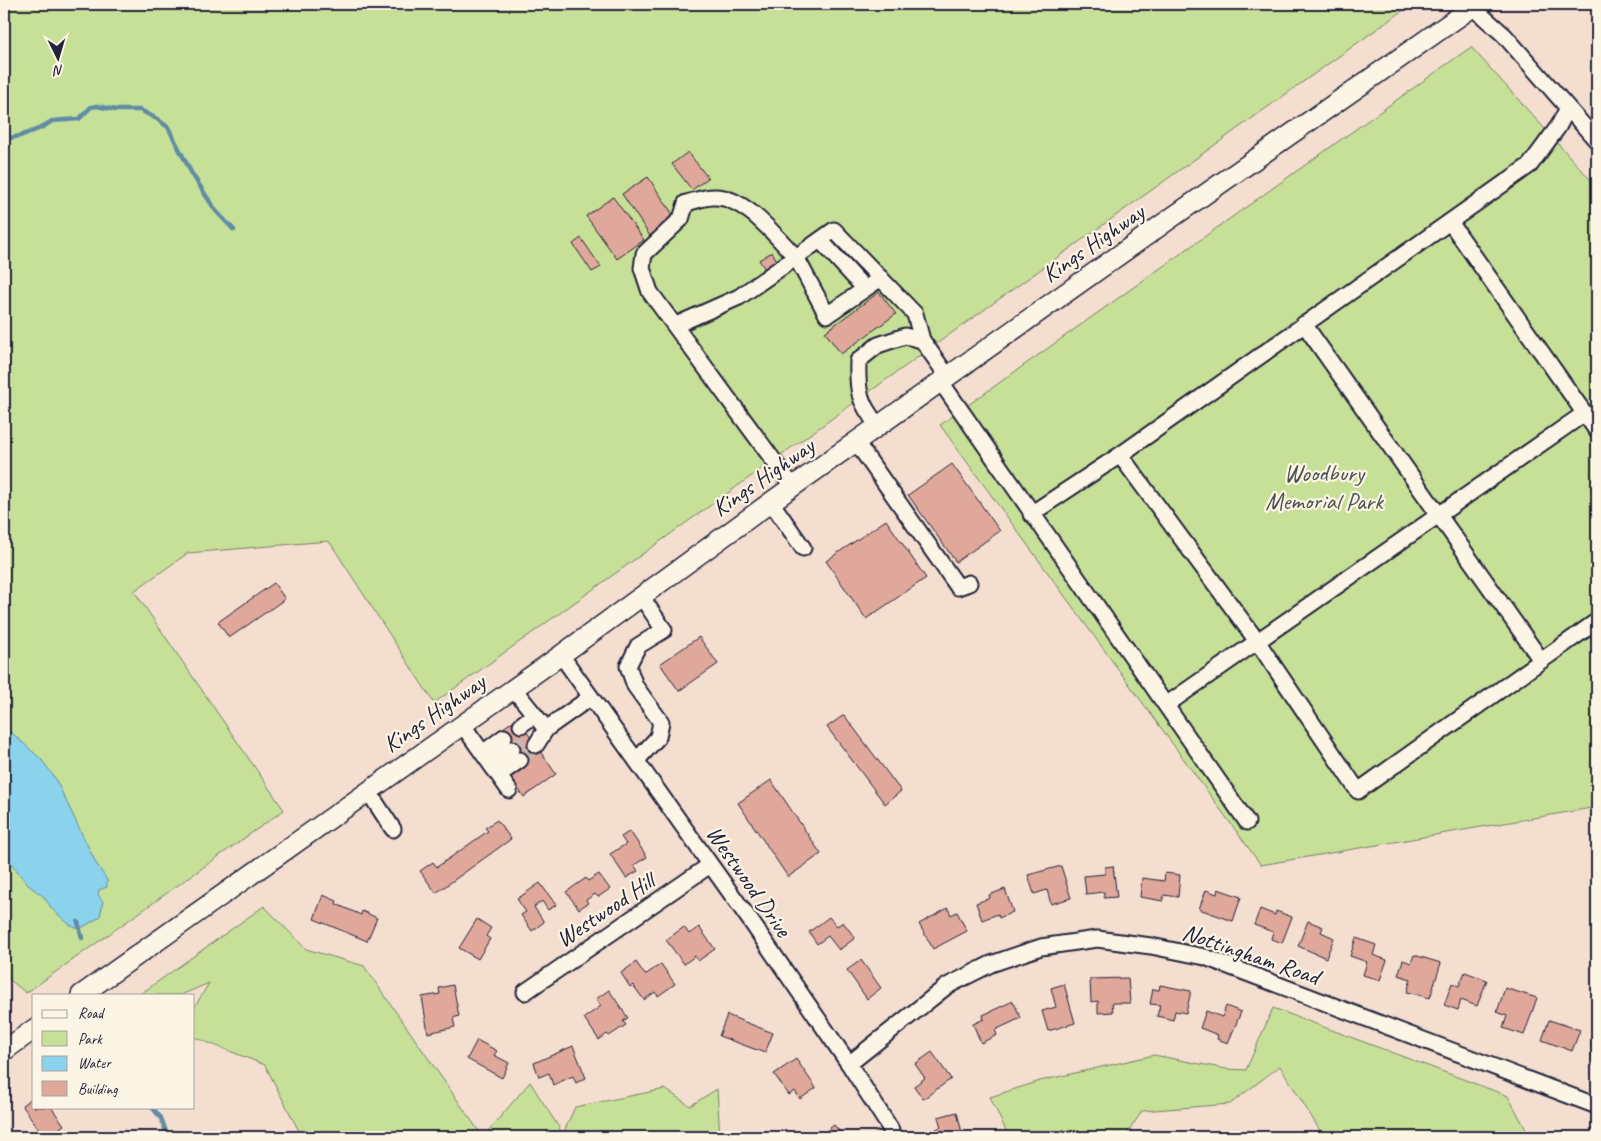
<svg xmlns="http://www.w3.org/2000/svg" width="1601" height="1141" viewBox="0 0 1601 1141" font-family="Caveat,sans-serif">
<style>
.green{fill:#c7e097;stroke:#748169}
.water{fill:#8bd2ec;stroke:#618ca5}
.lines{fill:none;stroke-linecap:round;stroke-linejoin:round}
.stream{stroke:#618ca5;stroke-width:4.5}
.building{fill:#e0a79b;stroke:#22223b}
.minor-tunnel{stroke:#cab8b1;stroke-width:15;stroke-dasharray:15 8;stroke-linecap:butt}
.minor-casing{stroke:#22223b;stroke-width:19}
.major-casing{stroke:#22223b;stroke-width:22}
.minor{stroke:#fcf5e5;stroke-width:15}
.major{stroke:#fcf5e5;stroke-width:19}
.labels{text-anchor:middle;stroke-width:4.5;stroke-linejoin:round;paint-order:stroke}
.street-label{font-size:24px;fill:#22223b;stroke:#fcf5e5}
.park-label{font-size:24px;fill:#4b5252;stroke:#fcf5e5}
</style>
<rect width="100%" height="100%" fill="#f4decf"/>
<filter id="ink" filterUnits="userSpaceOnUse"><feTurbulence type="fractalNoise" baseFrequency=".02" numOctaves="2"/><feDisplacementMap in="SourceGraphic" scale="10" xChannelSelector="R" yChannelSelector="G"/><feConvolveMatrix kernelMatrix="1 2 1 2 8 2 1 2 1" color-interpolation-filters="sRGB"/></filter>
<g filter="url(#ink)">
<path class="green" d="M4,4H1412L434,703L329,541L188,553L134,591L284,810L26,993L4,975Z
M1471,47L1597,187V807L1261,865L940,425Z
M264,906L306,949L364,966L483,1137L530,1082L563,1134L575,1107L665,1089L690,1106L717,1089L720,1137H302L265,1065L194,1037V1008L209,983L181,995H139Z
M1273,1008L1508,1096L1530,1137H1324L1280,1066L1230,1104L1142,1111L1125,1137H1009L990,1097L1040,1081L1154,1055L1226,1069L1246,1070Z"/>
<path class="water" d="M4,726L41,759L55,778L96,863L107,880V887L99,890C97,895 100,898 103,901L100,917L83,927L76,928L70,925L52,909L44,897L28,885L4,854Z"/>
<g class="lines">
<path class="stream" d="M4,139L20,136L41,128L52,121L79,119L91,107L97,106L116,110H140L157,119L168,127L192,174L216,211L234,230
M78,922L82,938
M152,1107L161,1118L168,1137"/>
</g>
<path class="building" d="M688,152L708,178L692,190L672,164Z
M648,177L676,219L650,236L622,194Z
M613,197L644,240L617,259L586,216Z
M581,238L601,267L592,272L573,244Z
M772,252L779,264L767,272L759,260Z
M879,292L896,314L841,354L825,332Z
M952,464L1000,531L956,562L908,495Z
M886,520L926,578L866,619L826,561Z
M274,583L285,599L229,638L218,622Z
M699,637L718,664L679,691L660,664Z
M844,715L901,791L885,804L827,727Z
M517,718L556,774L524,797L509,777L524,766L499,731Z
M771,780L821,854L788,877L738,803Z
M497,820L511,839L436,893L420,871L433,862L437,867L488,831L485,828Z
M630,831L647,857L634,865L638,871L626,878L610,854L626,844L621,837Z
M1061,866L1071,898L1051,904L1047,890L1034,894L1028,875Z
M1113,866L1117,897L1104,898V892L1086,894L1084,876L1105,874V867Z
M1165,873L1180,875L1178,897L1164,895L1163,901L1140,897L1142,878L1164,881Z
M599,874L610,889L598,897L595,894L586,900L588,903L579,909L566,892L586,878L588,881Z
M540,883L556,905L548,910L542,901L534,907L544,922L532,931L521,915L526,912L517,899Z
M1005,889L1013,912L999,918L998,914L982,920L976,903L990,898L989,895Z
M1218,889L1241,897L1233,921L1199,909L1206,890L1217,894Z
M323,895L337,901L336,904L361,915L362,911L377,918L367,941L314,919Z
M948,908L951,915L957,912L967,931L933,949L919,924Z
M1260,909L1275,915L1276,911L1292,917L1282,943L1271,939L1273,932L1254,925Z
M829,917L837,926L843,922L855,938L839,950L828,936L817,944L809,932Z
M477,919L491,928L486,936L490,939L478,959L459,948Z
M1308,921L1323,927L1321,932L1334,938L1326,958L1298,946Z
M684,927L689,934L699,927L715,949L698,961L695,956L684,964L666,940Z
M1356,938L1376,945L1373,955L1387,960L1380,980L1363,975L1367,962L1350,956Z
M1414,955L1441,963L1430,998L1407,992L1411,979L1398,975L1403,960L1411,963Z
M861,960L881,988L867,999L847,970Z
M636,962L645,975L661,964L675,984L658,996L655,992L644,1000L633,985L630,987L621,973Z
M1465,972L1487,980L1477,1006L1461,1000L1458,1010L1444,1005L1452,983L1459,986Z
M1128,978L1130,1003H1112L1113,1012L1098,1013V1001L1091,1002L1090,979Z
M1064,984L1075,1023L1048,1031L1042,1011L1056,1007L1051,988Z
M453,985L459,1016L453,1018L455,1027L428,1033L422,997L440,994L439,988Z
M1160,985L1191,991L1186,1013L1175,1011L1173,1020L1157,1016L1160,1005L1150,1004L1153,989L1159,990Z
M1505,988L1537,998L1524,1035L1503,1028L1507,1016L1497,1012Z
M609,990L628,1018L623,1021L626,1025L609,1036L607,1034L599,1040L584,1018L601,1006L596,999Z
M1013,1001L1021,1018L995,1030L997,1035L981,1043L973,1024L984,1019L983,1015Z
M1226,1006L1241,1012L1228,1043L1217,1039L1218,1035L1200,1028L1206,1011L1222,1017Z
M727,1015L773,1033L765,1053L719,1036Z
M1549,1020L1580,1030L1572,1051L1542,1040Z
M477,1040L497,1051L494,1055L509,1063L502,1078L467,1059Z
M1597,1042V1066H1593L1591,1043Z
M573,1046L586,1078L576,1083L573,1076L553,1085L549,1073L539,1077L534,1063Z
M932,1052L951,1079L923,1099L914,1086L925,1078L915,1064Z
M796,1059L816,1088L800,1099L795,1091L789,1095L774,1074Z
M34,1097V1107H51L64,1125L47,1137H44L22,1105Z
M957,1112L963,1137H938L936,1129L941,1127L938,1117Z
M834,1125L844,1137H823L821,1135Z"/>
<g class="lines">
<path class="minor-tunnel" d="M512,749L529,736
M520,760L536,745"/>
<g class="minor-casing">
<path id="minor" d="M1469,4L1504,35L1597,141
M1450,222L1597,431
M820,240L865,289
M1304,324L1541,660
M676,325L739,297L796,257L827,315L881,278
M941,382L1247,822
M878,426C859,402 857,392 858,361L878,345L905,336L922,340L948,377
M856,442L958,587L969,583
M1120,455L1257,641L1358,791L1597,621
M793,487L650,292L642,268L644,254L681,219L686,203C695,201 704,197 713,197C744,195 776,237 796,257L834,230L915,314L922,340
M771,502L803,548
M1031,514L1120,455L1530,165L1558,127L1568,108
M561,655L752,923L849,1064L890,1128L893,1137
M513,688L546,729L591,697
M1166,705L1585,413
M462,724L509,790
M521,725L534,715
M536,745L546,729
M483,753L504,737
M637,760L658,737L661,722L635,686L628,666L638,646L664,630L641,596
M491,765L512,749
M499,775L520,760
M368,791L393,829
M525,992L710,865
M849,1064L947,986L991,964L1041,947L1097,939L1151,946L1205,957L1597,1106"/>
</g>
<g class="major-casing">
<path id="major" d="M81,995L561,655L771,502L1174,216L1477,4
M4,1051L34,1029"/>
</g>
<use href="#minor" class="minor"/>
<use href="#major" class="major"/>
</g>
</g>
<g class="labels">
<g class="street-label">
<text transform="translate(1093 243) rotate(-35)" y="8">Kings Highway</text>
<text transform="translate(763 477) rotate(-35)" y="8">Kings Highway</text>
<text transform="translate(434 713) rotate(-35)" y="8">Kings Highway</text>
<text transform="translate(749 881) rotate(55)" y="8">Westwood Drive</text>
<text transform="translate(605 910) rotate(-34)" y="8">Westwood Hill</text>
<text transform="translate(1251 954) rotate(19)" y="8">Nottingham Road</text>
</g>
<g class="park-label">
<text x="1324" y="481">Woodbury<tspan x="1324" dy="28">Memorial Park</tspan></text>
</g>
</g>
<rect width="1601" height="1141" fill="none" stroke="#fcf5e5" stroke-width="20"/>
<rect x="10" y="10" width="1581" height="1121" fill="none" stroke="#22223b" stroke-width="2" filter="url(#ink)"/>
<rect x="32" y="994" width="162" height="115" fill="#fcf5e5" stroke="#a5a1a1"/>
<rect x="42" y="1010" width="25" height="8" fill="#fcf5e5" stroke="#a5a1a1"/>
<text x="78" y="1018" font-size="15" fill="#22223b">Road</text>
<rect x="42" y="1031" width="25" height="15" fill="#c7e097" stroke="#a5a1a1"/>
<text x="78" y="1044" font-size="15" fill="#22223b">Park</text>
<rect x="42" y="1056" width="25" height="15" fill="#8bd2ec" stroke="#a5a1a1"/>
<text x="78" y="1068" font-size="15" fill="#22223b">Water</text>
<rect x="42" y="1081" width="25" height="15" fill="#e0a79b" stroke="#a5a1a1"/>
<text x="78" y="1094" font-size="15" fill="#22223b">Building</text>
<g transform="translate(58 58) rotate(175)" stroke="#fcf5e5" stroke-width="4" paint-order="stroke">
<path d="M0-4L9 19L0 12L-9 19Z" fill="#22223b"/>
<text y="-8" font-size="14" font-weight="bold" text-anchor="middle" fill="#22223b">N</text>
</g>
</svg>
